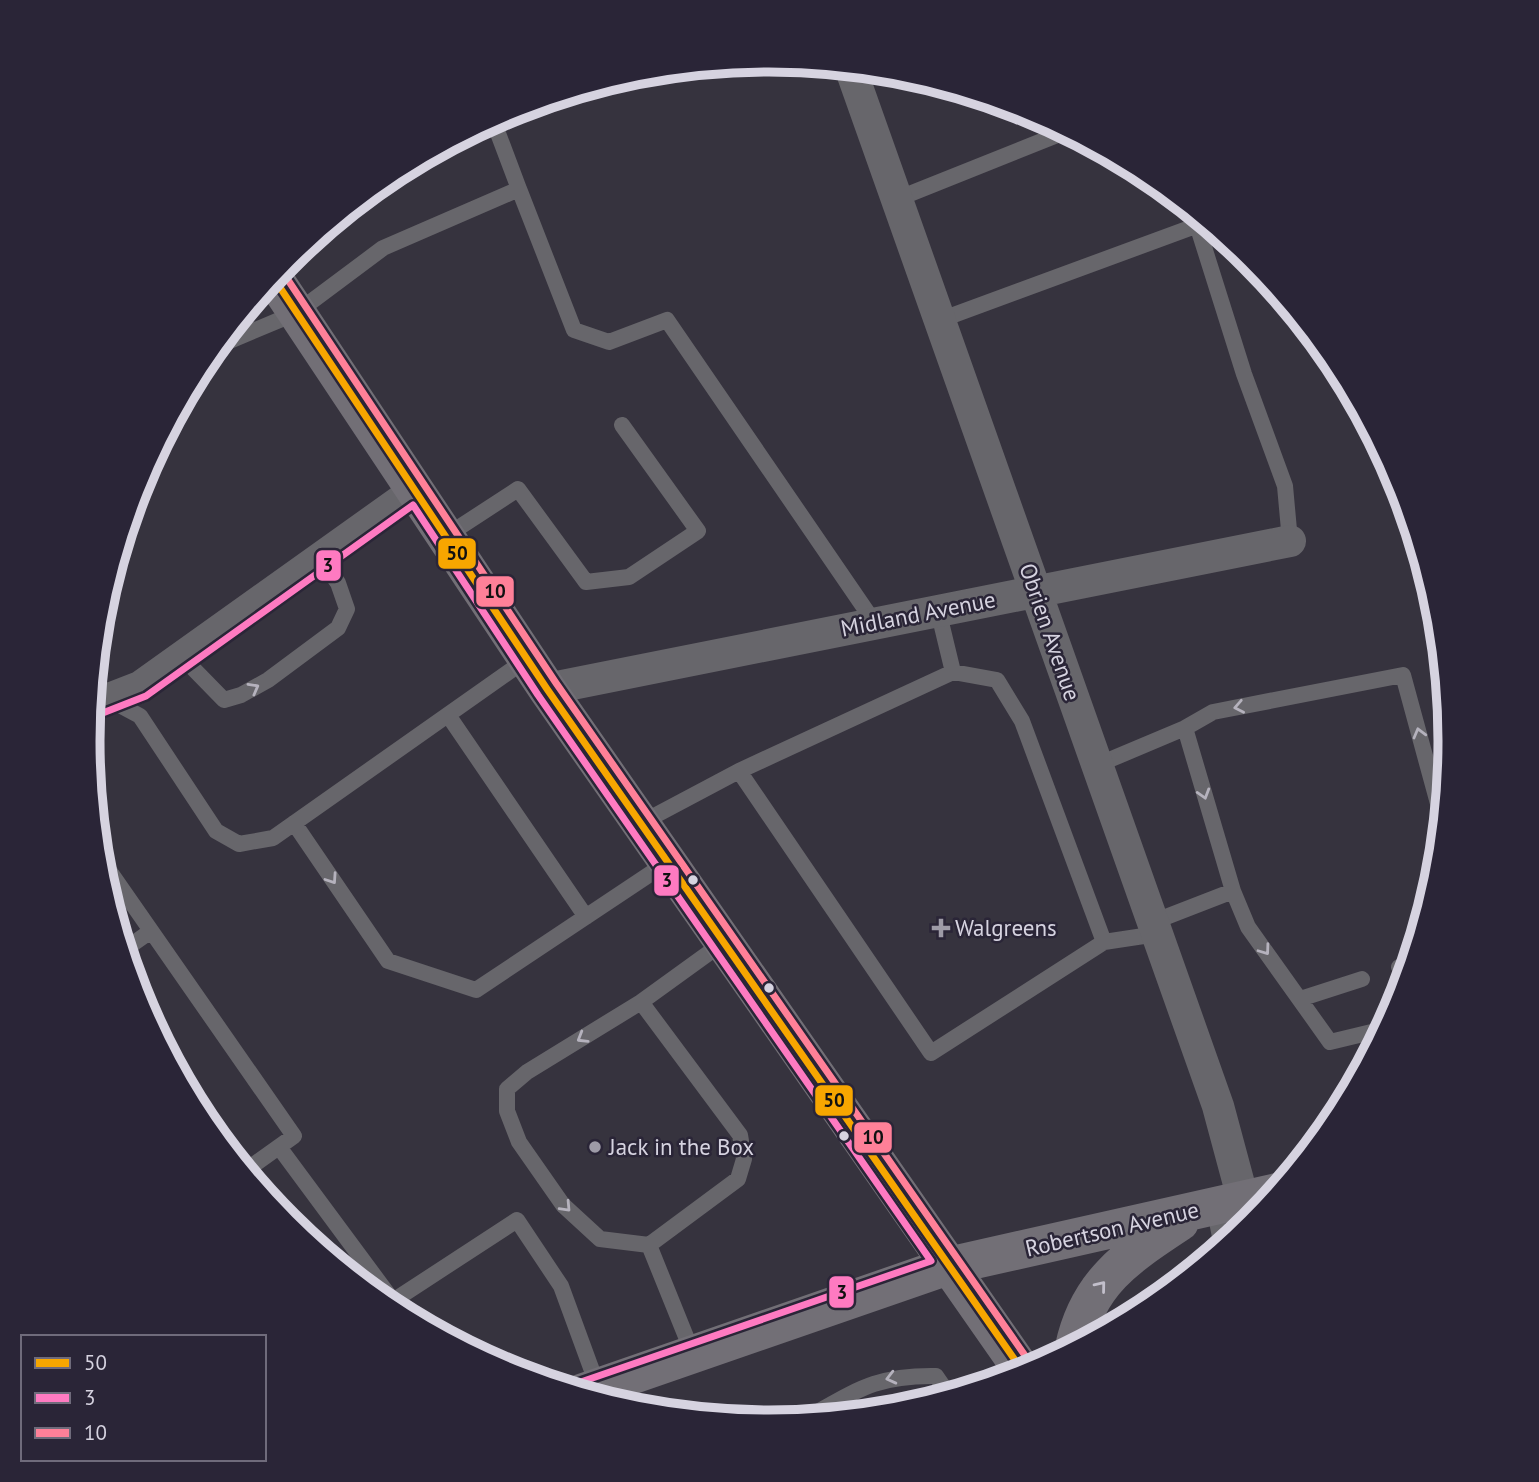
<svg xmlns="http://www.w3.org/2000/svg" width="1539" height="1482" viewBox="0 0 1539 1482" font-family="'PT Sans',sans-serif">
<style>
.lines{fill:none;stroke-linecap:round;stroke-linejoin:round}
.service{stroke:#67666b;stroke-width:16}
.minor{stroke:#67666b;stroke-width:32}
.primary{stroke:#726f76;stroke-width:38}
.bus-1-casing{stroke:#2a2537;stroke-width:12}
.bus-2-casing{stroke:#2a2537;stroke-width:12}
.bus-3-casing{stroke:#2a2537;stroke-width:12}
.bus-1{stroke:#f7a600;stroke-width:7}
.bus-2{stroke:#fe7ac1;stroke-width:7}
.bus-3{stroke:#ff8098;stroke-width:7}
.oneway{stroke:#b5b2bd}
.oneway2{stroke:#c2bfcb}
.bus-dot{fill:#d6d3e0;stroke:#2a2537;stroke-width:2.5}
.poi-dot{fill:#9e9ba7;stroke:#2a2537;stroke-width:2.5}
.labels{text-anchor:middle;stroke-width:5;stroke-linejoin:round;paint-order:stroke}
.street-label{font-size:23px;fill:#d6d3e0;stroke:#2a2537}
.poi-label{font-size:23px;fill:#d6d3e0;stroke:#2a2537;text-anchor:start}
.rim{fill:none;stroke:#d6d3e0;stroke-width:9}
.line-badge{stroke:#2a2537;stroke-width:2.5}
.pale-badge-label{font-size:19px;text-anchor:middle;font-weight:bold;fill:#111}
</style>
<rect width="100%" height="100%" fill="#36333e"/>
<g class="lines">
<path class="service" d="M519,189L574,330L609,342L667,320L874,622
M897,199L1067,131
M1193,212L1244,374L1285,486L1290,541
M940,320L1198,225
M215,347L296,313L383,248L519,189L493,120
M446,536L518,489L586,582L629,577L698,531L622,425
M938,610L953,672
M182,657L224,700L241,695L268,680L338,628L347,609L338,583L320,558
M94,678L110,700L140,716L216,831L239,844L273,838L527,659
M448,715L586,917
M1185,728L1233,891L1248,927L1330,1042L1384,1029
M1097,765L1185,728L1213,712L1403,675L1443,822
M294,823L388,961L476,990L668,862
M641,823L739,771
M99,856L294,1136L245,1171
M1153,922L1233,891
M1104,942L1022,721L997,680L953,672L739,771L931,1053L1104,942L1157,934
M124,950L151,931
M1399,967L1411,963
M1300,999L1362,979
M641,1002L527,1072L507,1089V1111L519,1142L563,1205L600,1239L649,1245
M279,1147L393,1301L517,1220L561,1286L598,1387
M1214,1206L1222,1247
M693,1354L649,1245L738,1179L744,1159L740,1135L641,1002L724,942
M805,1419C856,1391 875,1375 936,1376L949,1395"/>
<path class="minor" d="M850,67L1218,1106L1243,1199
M547,689L1290,541
M91,706L140,687L416,490"/>
<path class="primary" d="M273,277L547,689L1024,1373
M1074,1347C1088,1282 1127,1257 1180,1222
M581,1393L948,1266L1277,1192"/>
<g class="bus-1-casing">
<path id="bus-1" d="M273,277L547,689L1024,1373"/>
</g>
<g class="bus-2-casing">
<path id="bus-2" d="M95,716L146,696L413,505L538,695L931,1261L578,1383"/>
</g>
<g class="bus-3-casing">
<path id="bus-3" d="M282,271L556,683L1033,1367"/>
</g>
<use href="#bus-1" class="bus-1"/>
<use href="#bus-2" class="bus-2"/>
<use href="#bus-3" class="bus-3"/>
</g>
<defs><path id="oneway-chevron" d="M-2-3.5L2.5 0L-2 3.5" fill="none" stroke-width="1.6" stroke-linecap="round" stroke-linejoin="round" transform="scale(1.75)"/></defs>
<g class="oneway">
<use href="#oneway-chevron" transform="translate(254 688) rotate(-29)"/>
<use href="#oneway-chevron" transform="translate(1239 707) rotate(169)"/>
<use href="#oneway-chevron" transform="translate(1419 733) rotate(-105)"/>
<use href="#oneway-chevron" transform="translate(1204 794) rotate(73)"/>
<use href="#oneway-chevron" transform="translate(332 879) rotate(56)"/>
<use href="#oneway-chevron" transform="translate(1265 950) rotate(54)"/>
<use href="#oneway-chevron" transform="translate(582 1038) rotate(149)"/>
<use href="#oneway-chevron" transform="translate(566 1207) rotate(47)"/>
<use href="#oneway-chevron" transform="translate(891 1378) rotate(166)"/>
</g>
<use class="oneway2" href="#oneway-chevron" transform="translate(1101 1286) rotate(-51)"/>
<g class="bus-dot">
<circle cx="693" cy="880" r="6"/>
<circle cx="769" cy="988" r="6"/>
<circle cx="844" cy="1136" r="6"/>
</g>
<g class="poi-dot">
<path d="M937.5 917.5h7v7h7v7h-7v7h-7v-7h-7v-7h7z"/>
<circle cx="595" cy="1147" r="7"/>
</g>
<g class="labels">
<g class="street-label">
<text transform="translate(918 614) rotate(-11)" y="8">Midland Avenue</text>
<text transform="translate(1050 632) rotate(71)" y="8">Obrien Avenue</text>
<text transform="translate(1112 1229) rotate(-13)" y="8">Robertson Avenue</text>
</g>
<g class="poi-label">
<text x="955" y="936">Walgreens</text>
<text x="609" y="1155">Jack in the Box</text>
</g>
</g>
<path d="M0 0H1539V1482H0ZM100 741a669 669 0 1 1 1338 0a669 669 0 1 1-1338 0Z" fill="#2a2537" fill-rule="evenodd"/>
<path class="rim" d="M100 741a669 669 0 1 1 1338 0a669 669 0 1 1-1338 0Z"/>
<g class="line-badge">
<rect x="437" y="537" width="40" height="33" rx="7" fill="#f7a600"/>
<rect x="315" y="549" width="27" height="33" rx="7" fill="#fe7ac1"/>
<rect x="475" y="575" width="40" height="33" rx="7" fill="#ff8098"/>
<rect x="653" y="864" width="27" height="33" rx="7" fill="#fe7ac1"/>
<rect x="814" y="1084" width="40" height="33" rx="7" fill="#f7a600"/>
<rect x="853" y="1121" width="40" height="33" rx="7" fill="#ff8098"/>
<rect x="828" y="1275" width="27" height="34" rx="7" fill="#fe7ac1"/>
</g>
<g class="pale-badge-label">
<text x="457" y="560">50</text>
<text x="328" y="572">3</text>
<text x="495" y="598">10</text>
<text x="667" y="887">3</text>
<text x="834" y="1107">50</text>
<text x="873" y="1144">10</text>
<text x="842" y="1299">3</text>
</g>
<rect x="21" y="1335" width="245" height="126" fill="#2a2537" stroke="#6f6b7b" stroke-width="2"/>
<rect x="35" y="1358" width="35" height="10" fill="#f7a600" stroke="#6f6b7b" stroke-width="2"/>
<text x="84" y="1370" font-size="21" fill="#d6d3e0">50</text>
<rect x="35" y="1393" width="35" height="10" fill="#fe7ac1" stroke="#6f6b7b" stroke-width="2"/>
<text x="84" y="1405" font-size="21" fill="#d6d3e0">3</text>
<rect x="35" y="1428" width="35" height="10" fill="#ff8098" stroke="#6f6b7b" stroke-width="2"/>
<text x="84" y="1440" font-size="21" fill="#d6d3e0">10</text>
</svg>
